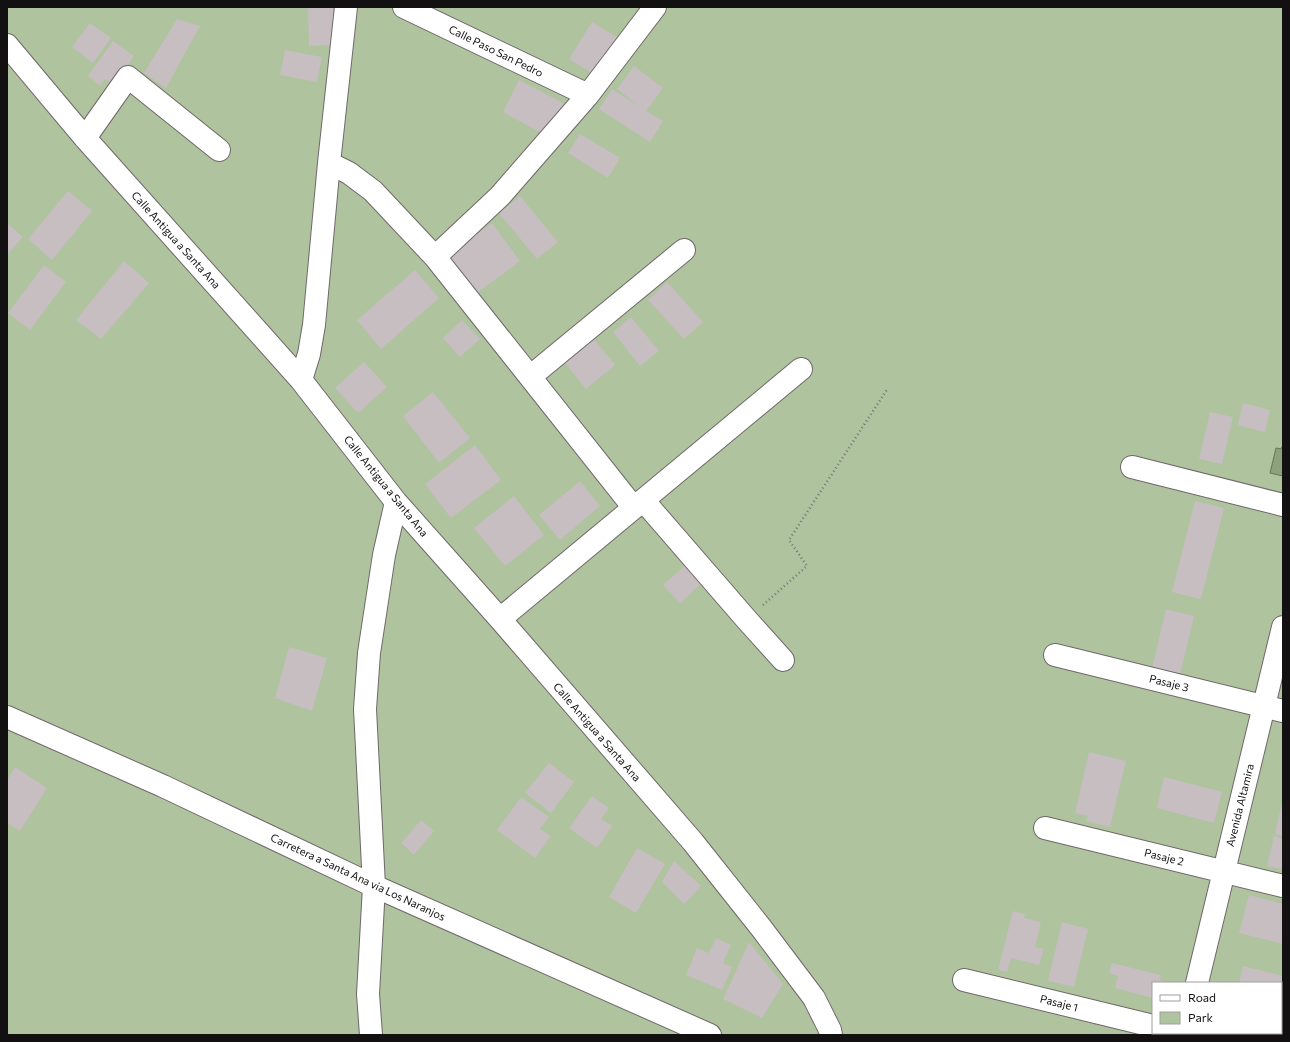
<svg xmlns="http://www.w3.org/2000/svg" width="1290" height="1042" viewBox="0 0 1290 1042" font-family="Commissioner,sans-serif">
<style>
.green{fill:#afc39f;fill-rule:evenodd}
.water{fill:#8ca27a;stroke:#68765a}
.building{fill:#c6bec0}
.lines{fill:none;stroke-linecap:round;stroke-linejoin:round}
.minor-casing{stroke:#6f686a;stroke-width:24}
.major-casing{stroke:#6f686a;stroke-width:24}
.path{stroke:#787274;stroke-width:2.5;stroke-dasharray:1 3;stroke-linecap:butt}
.minor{stroke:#fff;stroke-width:22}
.major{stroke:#fff;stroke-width:22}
.labels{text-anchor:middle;stroke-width:4;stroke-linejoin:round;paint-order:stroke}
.street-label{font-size:11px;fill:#131011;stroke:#fff}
</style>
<rect width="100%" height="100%" fill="#f2e9ec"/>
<path class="green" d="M7,7H1283V1035H7ZM1153,983H1281V1033H1153Z"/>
<path class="water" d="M1283,445V476L1270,473L1276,448L1281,449Z"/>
<path class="building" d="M308,7H333V45L309,46Z
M177,19L200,26L166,88L144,73Z
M592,22L618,38L595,75L569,59Z
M90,23L111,38L93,63L72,47Z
M113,41L134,56L114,85L105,79L100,86L88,76Z
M285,50L322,57L317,82L280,75Z
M634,66L663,88L646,111L663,121L650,142L599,109L612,89L639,106L617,89Z
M519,80L569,106L545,135L503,112Z
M580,134L620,158L608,178L568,153Z
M68,191L92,211L52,260L28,239Z
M520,196L558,242L537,259L499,213Z
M7,223L23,237L7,255Z
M492,223L520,261L473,296L446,257Z
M124,261L149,283L101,339L76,320Z
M44,265L66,282L30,330L8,313Z
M415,270L439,298L381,349L357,320Z
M667,282L703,322L684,339L648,300Z
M631,317L659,351L640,366L613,332Z
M462,320L480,339L460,357L443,338Z
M594,339L615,365L586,389L565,363Z
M364,362L387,387L358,413L335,388Z
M433,392L470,438L439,463L403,416Z
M1243,403L1270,410L1265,432L1238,425Z
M1210,412L1233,417L1222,464L1199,459Z
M475,445L501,480L451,518L425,484Z
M580,481L600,506L560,540L539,515Z
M514,496L544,535L505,566L474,528Z
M1195,501L1224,508L1201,599L1172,592Z
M689,562L705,580L680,603L663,585Z
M1166,609L1194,616L1180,675L1152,668Z
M289,647L327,658L312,711L275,698Z
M1089,752L1126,761L1110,827L1086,821L1088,816L1075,813Z
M549,763L574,782L551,813L525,793Z
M15,767L47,788L20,831L7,823V780Z
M1164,777L1222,792L1214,823L1157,808Z
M592,796L609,808L601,819L612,826L597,848L569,828Z
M521,797L549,817L540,829L551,836L535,858L497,830Z
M1282,803H1283V836L1275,834Z
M421,820L434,831L414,855L401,843Z
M1274,836L1283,839V869L1267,866Z
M637,848L665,864L636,913L609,897Z
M674,861L701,886L684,904L662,882Z
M1249,895L1283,904V944L1239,933Z
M1013,911L1025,914L1024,918L1041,922L1035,947L1044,949L1039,965L1011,958L1007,972L998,970Z
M1062,922L1088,929L1074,987L1048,981Z
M716,938L731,945L723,963L732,967L722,990L686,975L697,948L709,953Z
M749,942L783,984L762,1018L723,999Z
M1112,963L1161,975L1160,980L1168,983H1153V998L1115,988L1118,976L1109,973Z
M1243,966L1283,976V1007H1281V983H1239Z
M1281,1008L1283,1009L1282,1035H1251L1245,1034L1281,1033Z"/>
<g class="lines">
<g class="minor-casing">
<path id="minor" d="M404,7L588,95
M7,45L85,138L301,380L396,502L500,619L693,842L762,929L814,998L830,1030L831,1035
M85,138L128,77L219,150
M329,163L349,173L373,191L435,257L634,508
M435,257L500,196L588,95L655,7
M531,376L684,250
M301,380L309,354L314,325L329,163L346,7
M1132,467L1283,505
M643,500L747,620L783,660
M500,619L801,369
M1055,655L1283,711
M1045,828L1283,886
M964,980L1153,1026
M1197,983L1283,627
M1182,1033L1190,1035
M371,1035L368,994L374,886L365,709L369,653L384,555L396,502"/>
</g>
<g class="major-casing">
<path id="major" d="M7,717L163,786L374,886L710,1035"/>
</g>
<path class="path" d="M763,605L807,566L789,540L888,388"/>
<use href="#minor" class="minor"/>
<use href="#major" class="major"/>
</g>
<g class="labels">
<g class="street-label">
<text transform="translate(496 51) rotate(26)" y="4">Calle Paso San Pedro</text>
<text transform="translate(176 240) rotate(48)" y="4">Calle Antigua a Santa Ana</text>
<text transform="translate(386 486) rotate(51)" y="4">Calle Antigua a Santa Ana</text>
<text transform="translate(1169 683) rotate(14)" y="4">Pasaje 3</text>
<text transform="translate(597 732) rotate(49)" y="4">Calle Antigua a Santa Ana</text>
<text transform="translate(1240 805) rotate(-76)" y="4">Avenida Altamira</text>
<text transform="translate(1164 857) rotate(14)" y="4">Pasaje 2</text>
<text transform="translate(358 877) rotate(25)" y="4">Carretera a Santa Ana via Los Naranjos</text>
<text transform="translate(1059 1003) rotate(14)" y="4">Pasaje 1</text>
</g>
</g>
<rect width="1290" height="1042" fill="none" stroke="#131011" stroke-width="16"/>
<rect x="1152" y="982" width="130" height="52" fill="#ffffff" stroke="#a19fa0"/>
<rect x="1160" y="995" width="20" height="6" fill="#ffffff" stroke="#a19fa0"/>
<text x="1188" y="1002" font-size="12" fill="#131011">Road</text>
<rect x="1160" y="1012" width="20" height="12" fill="#afc39f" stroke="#a19fa0"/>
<text x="1188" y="1022" font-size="12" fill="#131011">Park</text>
</svg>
